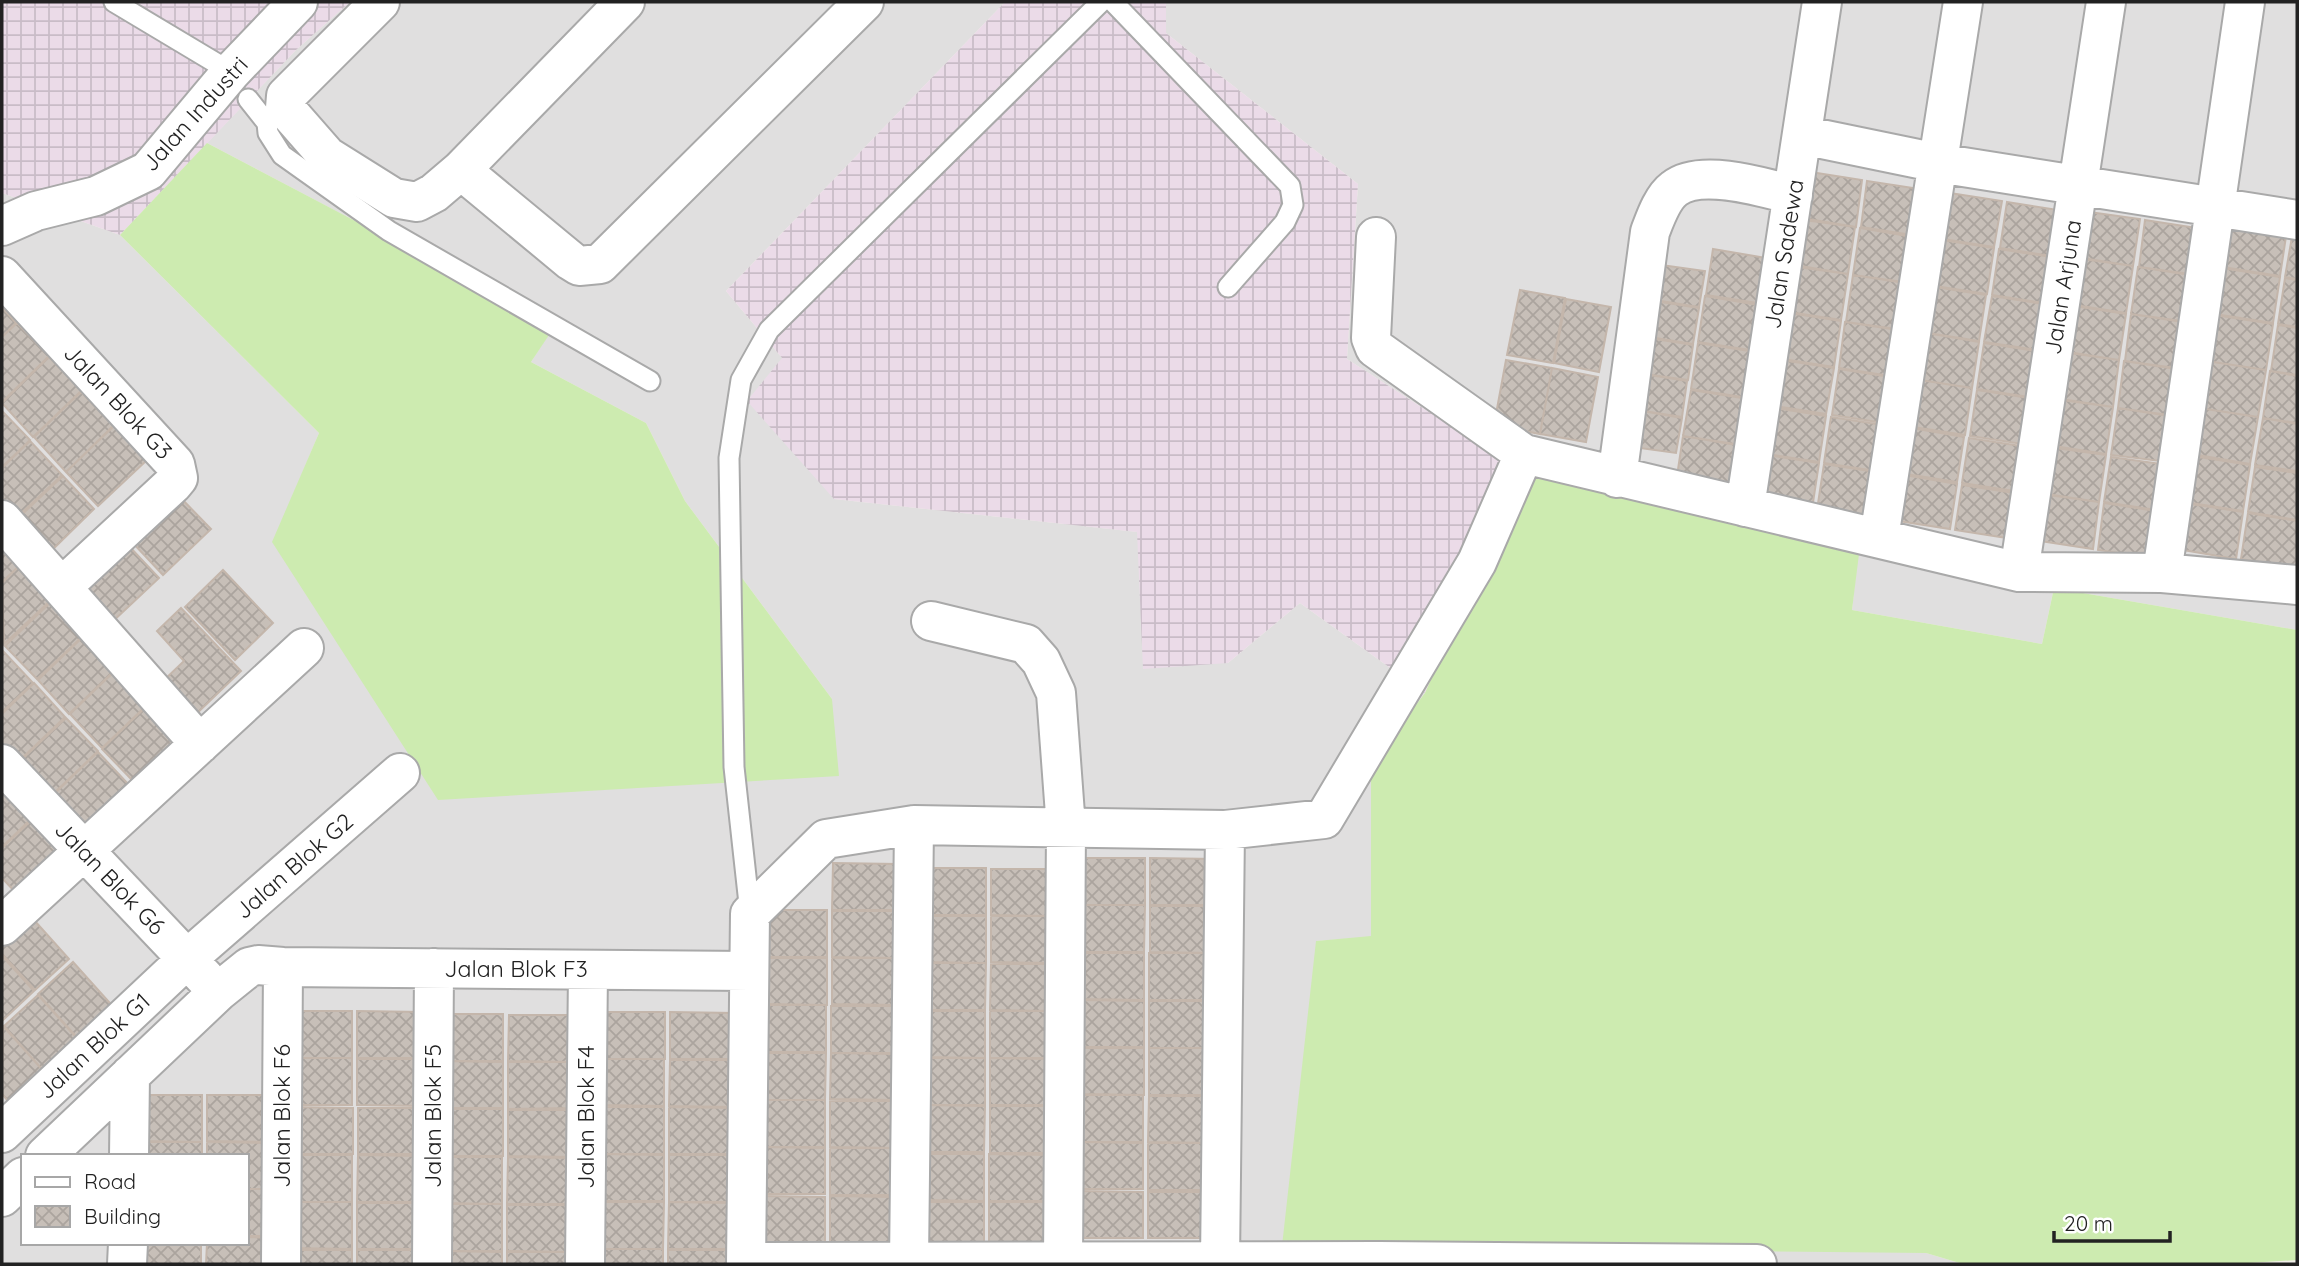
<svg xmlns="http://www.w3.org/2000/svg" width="2299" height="1266" viewBox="0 0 2299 1266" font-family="Quicksand,sans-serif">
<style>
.residential{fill:#e0dfdf;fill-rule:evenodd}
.industrial{fill:url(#industrial-grid)}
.grass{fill:#cdebb0}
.building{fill:url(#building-cross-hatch);stroke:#c4b6ab;stroke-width:2}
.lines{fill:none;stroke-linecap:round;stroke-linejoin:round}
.lane-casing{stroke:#a9a9a9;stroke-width:23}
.street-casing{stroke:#a9a9a9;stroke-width:42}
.lane{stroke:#fff;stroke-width:19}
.street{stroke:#fff;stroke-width:38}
.labels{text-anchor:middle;stroke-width:7;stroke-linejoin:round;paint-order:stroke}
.street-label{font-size:23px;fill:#222;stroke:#fff}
</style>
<defs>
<pattern id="industrial-grid" width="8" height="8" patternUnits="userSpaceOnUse" patternTransform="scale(1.75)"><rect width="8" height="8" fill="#ebdbe8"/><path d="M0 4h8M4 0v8" fill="none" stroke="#c9bcc7"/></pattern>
<pattern id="building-cross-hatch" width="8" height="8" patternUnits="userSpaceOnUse" patternTransform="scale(1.75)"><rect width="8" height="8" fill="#c7bfb8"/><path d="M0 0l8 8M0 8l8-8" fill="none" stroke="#aba49e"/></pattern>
</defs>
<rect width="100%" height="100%" fill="#f2efe9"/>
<path class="residential" d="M350,2H1005L726,291L782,358L834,499L1138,532L1228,663L1300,603L1425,693L1371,763V937L1317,941L1926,1253L1963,1264H2V193L120,235L319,433L273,543L832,699L685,501L646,423L531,362L554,326L207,143L296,50ZM23,1156H247V1243H23Z
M1166,2H2297V630L2054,588L2042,644L1852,610L1858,554L1522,472L1347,359L1358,184L1166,33Z"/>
<path class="industrial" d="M2,2H350L296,50L120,235L2,193Z
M1005,2H1166V33L1358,184L1347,359L1522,472L1425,693L1300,603L1228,663L1143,669L1137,532L834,499L747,401L782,358L726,291Z"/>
<path class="grass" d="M207,143L555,326L531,362L646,423L685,501L832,699L839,776L438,800L272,542L319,433L120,235Z
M1522,472L1859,554L1852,610L2042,644L2054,588L2297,630V1260L2232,1264H1963L1926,1253L1282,1246L1316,941L1371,936V763L1425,693Z"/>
<path class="building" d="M1798,170L1862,180L1856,227L1790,216Z
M1867,181L1933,191L1925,237L1861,227Z
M1937,191L2002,201L1994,247L1930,237Z
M2007,202L2071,212L2064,258L2000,248Z
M2075,210L2140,219L2133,266L2069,256Z
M1790,218L1855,227L1848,274L1783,263Z
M2145,220L2210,230L2204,276L2139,267Z
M2223,220L2287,230L2280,276L2216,266Z
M1860,228L1925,239L1918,284L1853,275Z
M2293,231L2297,232V279L2285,277Z
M1929,238L1994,248L1987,294L1922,284Z
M1713,249L1778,260L1770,305L1706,295Z
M1999,249L2064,259L2057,305L1992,295Z
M2068,257L2133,266L2126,313L2062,303Z
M1654,264L1705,271L1699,307L1648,299Z
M1783,265L1848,274L1841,320L1776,310Z
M2138,267L2203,277L2196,323L2131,314Z
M2215,267L2280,277L2273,323L2208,313Z
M1853,275L1918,285L1911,331L1846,322Z
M2285,278L2297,280V327L2278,324Z
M1922,285L1986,295L1979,341L1915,331Z
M1520,290L1565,298L1553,363L1507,355Z
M1705,296L1770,307L1763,352L1698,342Z
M1992,296L2057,306L2050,352L1984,342Z
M1566,299L1611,307L1599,372L1554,363Z
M1648,300L1699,308L1693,344L1643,336Z
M2061,304L2126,314L2119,360L2055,350Z
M2,307L16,323L2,337Z
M1776,311L1841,321L1834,367L1769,357Z
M2131,314L2196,324L2190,370L2125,361Z
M2208,314L2273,324L2266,370L2200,360Z
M1845,322L1911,332L1903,378L1839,368Z
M17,323L49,356L2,402V337Z
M2278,325L2297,328V375L2271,371Z
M1915,331L1979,342L1972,388L1907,378Z
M1643,337L1693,345L1688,380L1637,373Z
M1698,343L1762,353L1755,399L1691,389Z
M1984,343L2049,353L2042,399L1977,389Z
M2055,351L2119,360L2113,407L2048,397Z
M49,357L81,391L33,437L2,403Z
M1768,358L1834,368L1826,414L1762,404Z
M1506,360L1552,368L1540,434L1494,425Z
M2200,360L2266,370L2258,417L2193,407Z
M2124,361L2189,371L2183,417L2118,408Z
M1552,368L1598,377L1586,442L1540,434Z
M1839,369L1903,379L1897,425L1832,415Z
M2270,371L2297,376V423L2263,418Z
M1637,373L1687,381L1682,417L1631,409Z
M1907,378L1972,388L1965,435L1900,425Z
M1691,390L1755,400L1748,446L1683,436Z
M1977,390L2042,400L2035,446L1970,436Z
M81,392L113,426L66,472L34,437Z
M2047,398L2113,407L2106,454L2041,444Z
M1762,406L1826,416L1819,462L1754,452Z
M2193,407L2258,417L2250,464L2186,453Z
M2118,408L2182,418L2176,463L2111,455Z
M1631,409L1682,418L1676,453L1625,446Z
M2,411L30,440L2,467Z
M1831,417L1896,427L1889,473L1824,463Z
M2263,418L2297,424V471L2255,465Z
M114,426L146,461L98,506L66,472Z
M1900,426L1964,437L1957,482L1893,472Z
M1683,436L1748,447L1741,493L1676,483Z
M1969,438L2034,448L2027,493L1962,483Z
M30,441L62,475L14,520L2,507V468Z
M2041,446L2106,455L2099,502L2034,492Z
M1754,453L1819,463L1812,509L1747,499Z
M2186,455L2250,465L2243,511L2178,501Z
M2111,457L2176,466L2169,512L2104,502Z
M1824,464L1889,474L1882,520L1817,510Z
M2255,467L2297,473V520L2248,512Z
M1893,473L1957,484L1950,529L1885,519Z
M63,476L94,509L47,555L15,521Z
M1962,485L2027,495L2020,540L1955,530Z
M2034,493L2099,502L2093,549L2027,539Z
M178,495L211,529L163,575L131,541Z
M2178,502L2243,512L2236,559L2171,548Z
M2104,503L2169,513L2162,559L2098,550Z
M2248,513L2297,521V568L2241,559Z
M127,544L159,578L111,623L80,590Z
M2,545L20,565L2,582Z
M20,565L52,599L4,644L2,583Z
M223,570L273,623L235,660L185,607Z
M53,600L85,634L37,679L5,646Z
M181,608L241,671L193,717L161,683L184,661L157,631Z
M85,635L117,668L69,714L38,680Z
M2,650L33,683L2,712Z
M118,668L149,703L102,748L70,714Z
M34,683L65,717L18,762L2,746V714Z
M150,703L182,737L134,782L102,749Z
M66,718L98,751L50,797L18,763Z
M98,752L130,786L82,831L51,797Z
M2,783L34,816L2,847Z
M35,817L66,851L19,896L2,878V848Z
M1080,858H1145V905H1079Z
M1150,858L1216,859V905H1150Z
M833,863L898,864V910H832Z
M921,868H986V915H920Z
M991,869H1057L1056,916L991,915Z
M1079,905H1145L1144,952H1079Z
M1150,906H1216L1215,953L1150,952Z
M25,910L69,959L35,990L2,954V931Z
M761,910H827V957H761Z
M832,911H898L897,958L832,957Z
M920,916H986V963L920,962Z
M991,916H1057L1056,963L991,962Z
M1079,953H1144V1000L1079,999Z
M1149,953H1216L1215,1000H1149Z
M2,956L34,991L2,1021Z
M761,958H827V1005L760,1004Z
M832,958H897V1005L832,1004Z
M73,962L117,1011L82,1043L38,994Z
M920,963H986L985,1010H920Z
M991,964H1056V1011L990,1010Z
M38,995L82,1044L47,1075L4,1026Z
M1079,1000L1144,1001V1047H1078Z
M1149,1001H1215L1214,1048H1149Z
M760,1005H826V1052H760Z
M831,1006H897V1053H831Z
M287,1011H352V1058H286Z
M357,1011L423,1012V1058H357Z
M920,1011H985V1058L920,1057Z
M990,1011H1056V1058H990Z
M599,1012H665V1059H598Z
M670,1012L735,1013V1059H670Z
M437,1014H503V1061H437Z
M509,1015H574V1062L508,1061Z
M3,1026L47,1075L13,1107L2,1094Z
M1078,1048H1144V1095L1078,1094Z
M1149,1048H1214V1095H1149Z
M760,1053H826L825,1100H760Z
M831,1053L897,1054V1100L830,1099Z
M286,1058H352V1105H286Z
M919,1058H985V1105H919Z
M990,1058L1055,1059V1105H990Z
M357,1059H423L422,1106L357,1105Z
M598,1059H664V1106L598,1105Z
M670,1060H735V1107L669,1106Z
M437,1061L503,1062V1108H437Z
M508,1062H574L573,1108L508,1109Z
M137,1095H202V1142L137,1141Z
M207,1095H274L273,1142L207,1141Z
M1078,1095H1143V1142H1078Z
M1149,1096H1214V1143L1148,1142Z
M760,1100H825V1147H760Z
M830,1101H896V1148L830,1147Z
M919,1105L985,1106L984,1152H919Z
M990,1106H1055V1153H990Z
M287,1107L353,1108V1154H286Z
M599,1107H664V1154H598Z
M669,1107L735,1108V1154H669Z
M358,1108H423V1154H358Z
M437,1109H503V1156H436Z
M508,1110H573V1157L508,1156Z
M137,1142H202V1156H137Z
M207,1142L273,1143L272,1189H247V1156H207Z
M1078,1142L1143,1143V1189H1077Z
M1148,1143H1214V1190H1148Z
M759,1147L825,1148V1194H759Z
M830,1148H896V1195H830Z
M598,1154L664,1155V1201H598Z
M919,1154H984V1201L919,1200Z
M989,1154L1055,1155V1201H989Z
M286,1155H352V1202H286Z
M358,1155L423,1156V1202H357Z
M669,1155H734V1202H669Z
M436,1157H502V1204L436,1203Z
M508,1157L573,1158V1204H507Z
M247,1189H273L272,1236H247Z
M1077,1191L1143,1192V1238H1077Z
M1148,1192H1214V1238H1148Z
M759,1196L825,1197V1243H759Z
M830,1196L896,1197V1243H830Z
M286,1202H352V1249L286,1248Z
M598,1202H664L663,1249H598Z
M669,1202L734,1203V1249H668Z
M918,1202H984V1248H918Z
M989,1202H1055V1249L989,1248Z
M357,1203H423L422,1249H357Z
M436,1204H502V1251H436Z
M507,1205H573V1252L507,1251Z
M247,1237L272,1238V1264H206L207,1243H247Z
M136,1243H201V1264H136Z
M598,1249H663V1264H598Z
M286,1250H352V1264H286Z
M357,1250H422V1264H357Z
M668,1250H734V1264H668Z
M436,1251L502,1252V1264H436Z
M507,1252H572V1264H507Z"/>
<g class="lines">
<g class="lane-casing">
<path id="lane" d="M114,2L231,72
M1113,2L1290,186L1293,205L1285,222L1228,287
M248,99L267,123L268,133L282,155L389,231L650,381
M750,913L734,767L729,458L741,380L769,330L1101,2"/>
</g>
<g class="street-casing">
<path id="street" d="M380,2L286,96L285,108L327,156L394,198L417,202L434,193L461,170L625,2
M1802,135L1938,163L2297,220
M461,170L571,261L579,266L600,264L864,2
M2,226L36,211L96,196L148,171L231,72L298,2
M1376,237L1371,338L1375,348L1524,454L2019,572L2162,573L2297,585
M2,276L175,464L178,478L173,484L63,586
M1617,478L1650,232C1655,219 1662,198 1674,189C1700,168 1763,187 1793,195
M1745,507L1822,2
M2,520L200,744
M1879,538L1963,2
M2019,572L2106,2
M2162,573L2245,2
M931,621L1026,644L1041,661L1056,693L1066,828L1063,1262
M2,764L205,978
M2,926L304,648
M2,1133L187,959L400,773
M45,1156L218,992L249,967L258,965L283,967L749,971
M129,1156L130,1075
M2,1197L23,1177
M1220,1261L1225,830
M746,1262L1379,1261L1757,1264
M909,1262L914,825
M127,1264L128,1243
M281,1264L283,967
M432,1264L434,968
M585,1264L588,970
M746,1264L750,914L826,839L914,825L1225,830L1324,819L1477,562L1524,454"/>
</g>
<use href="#lane" class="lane"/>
<use href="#street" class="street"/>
</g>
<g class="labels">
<g class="street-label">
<text transform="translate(195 114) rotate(-48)" y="8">Jalan Industri</text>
<text transform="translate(1784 254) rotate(-81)" y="8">Jalan Sadewa</text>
<text transform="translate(2063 287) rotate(-81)" y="8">Jalan Arjuna</text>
<text transform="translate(118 402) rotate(47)" y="8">Jalan Blok G3</text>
<text transform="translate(294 866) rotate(-41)" y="8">Jalan Blok G2</text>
<text transform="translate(110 878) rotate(46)" y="8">Jalan Blok G6</text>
<text x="516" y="977">Jalan Blok F3</text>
<text transform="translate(94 1046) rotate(-43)" y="8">Jalan Blok G1</text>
<text transform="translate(282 1116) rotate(-90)" y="8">Jalan Blok F6</text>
<text transform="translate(433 1116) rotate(-90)" y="8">Jalan Blok F5</text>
<text transform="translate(586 1117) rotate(-90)" y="8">Jalan Blok F4</text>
</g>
</g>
<rect width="2299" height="1266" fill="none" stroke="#222222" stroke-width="7"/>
<rect x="21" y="1154" width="228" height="91" fill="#ffffff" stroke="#a7a7a7" stroke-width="2"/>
<rect x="35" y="1177" width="35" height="10" fill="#ffffff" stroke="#a7a7a7" stroke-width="2"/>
<text x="84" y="1189" font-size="21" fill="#222222">Road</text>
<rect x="35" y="1206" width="35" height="21" fill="url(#building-cross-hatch)" stroke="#a7a7a7" stroke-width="2"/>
<text x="84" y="1224" font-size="21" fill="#222222">Building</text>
<path d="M2054 1231v10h116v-10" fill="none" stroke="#222222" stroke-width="3.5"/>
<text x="2064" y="1231" font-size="21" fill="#222222" stroke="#ffffff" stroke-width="5" paint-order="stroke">20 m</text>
</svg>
